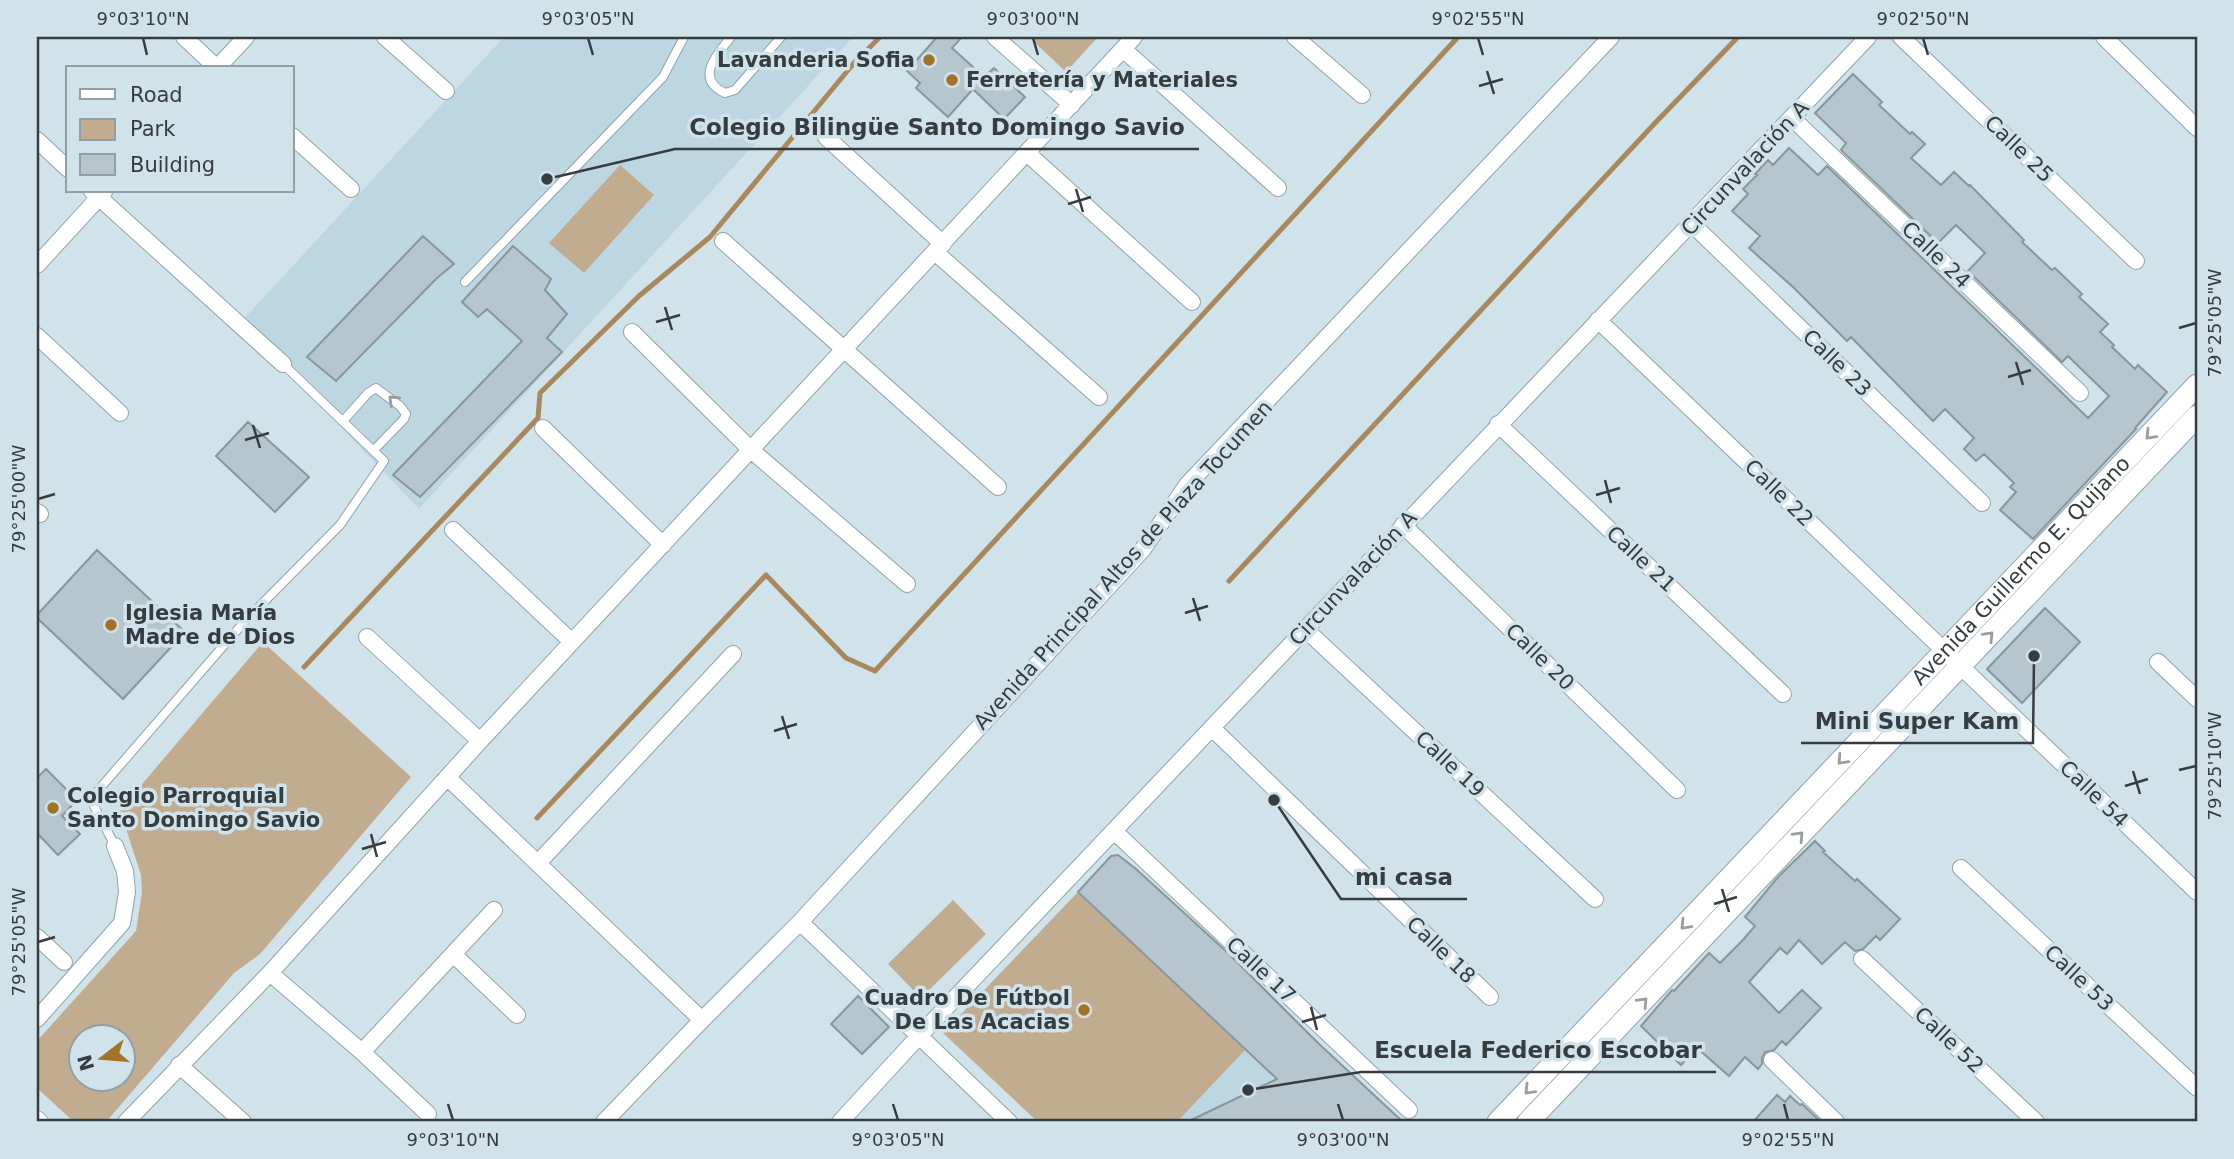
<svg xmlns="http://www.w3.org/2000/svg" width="2234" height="1159" viewBox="0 0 2234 1159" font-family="'DejaVu Sans',sans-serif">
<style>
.built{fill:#bcd7e1}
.green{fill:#c2ac90;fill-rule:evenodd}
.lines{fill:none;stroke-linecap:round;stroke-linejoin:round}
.stream{stroke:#a9895c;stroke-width:5}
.building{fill:#b5c6ce;stroke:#86979e;stroke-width:2}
.lane-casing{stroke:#92a3aa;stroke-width:10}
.street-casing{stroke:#92a3aa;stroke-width:18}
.secondary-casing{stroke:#92a3aa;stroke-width:23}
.lane{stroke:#fff;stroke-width:8}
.street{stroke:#fff;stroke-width:16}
.secondary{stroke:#fff;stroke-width:21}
.oneway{stroke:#9a9ea0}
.ticks{fill:none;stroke:#363d40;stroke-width:2.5}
.poi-dot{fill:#a27326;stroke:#d0e2ea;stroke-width:2.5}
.labels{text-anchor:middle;stroke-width:7;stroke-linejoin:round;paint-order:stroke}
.poi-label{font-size:21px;font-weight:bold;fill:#363d40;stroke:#d0e2ea;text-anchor:start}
.street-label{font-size:21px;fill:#363d40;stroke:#d0e2ea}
.leader{fill:none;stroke:#363d40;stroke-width:2.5}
.callout-dot{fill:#363d40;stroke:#d0e2ea;stroke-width:2.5}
.callout-label{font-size:23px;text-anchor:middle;font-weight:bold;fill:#363d40;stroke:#d0e2ea;stroke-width:7;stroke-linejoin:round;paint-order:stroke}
.neatline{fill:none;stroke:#363d40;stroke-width:2.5}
.ticks-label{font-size:18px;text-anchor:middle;fill:#363d40}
</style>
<rect width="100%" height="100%" fill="#d0e2ea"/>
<path class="built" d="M504,37H853L419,509L241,322Z
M1245,1050L1323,1122H1177Z"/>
<path class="green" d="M1029,37H1098L1066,72Z
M620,165L654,195L584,273L549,243Z
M263,642L411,777L260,954L234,973L106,1122H74L37,1088V1041L136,931L142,892L141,875L120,810ZM80,1036H122V1078H80Z
M1078,892L1245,1050L1177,1122H1038L943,1033Z
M953,900L986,934L921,998L888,964Z"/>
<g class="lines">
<path class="stream" d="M1229,581L1656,122L1738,37
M304,667L538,418L540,393L639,296L710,237L854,63L880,37
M537,818L766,575L846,658L875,671L1458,37"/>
</g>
<path class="building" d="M937,37H962L952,48L984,77L994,68L1025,97L1004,119L973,89L948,117L916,88L920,83L907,71Z
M1853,74L1882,102L1879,105L1910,134L1912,132L1925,144L1911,158L1941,185L1954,172L1969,186L1970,185L2024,240L2022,242L2052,270L2055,268L2082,294L2079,297L2108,324L2100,332L2114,345L2112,347L2135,369L2138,365L2167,392L2135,428L2136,429L2033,539L2000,510L2016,492L2010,487L2014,483L1984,454L1976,461L1964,449L1974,438L1945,409L1933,421L1851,337L1847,341L1793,287L1749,248L1760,236L1732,211L1748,194L1743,189L1757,175L1755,174L1768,160L1773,165L1789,148L1818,175L1827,166L2088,418L2109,396L2068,356L2062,362L1968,271L1985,253L1956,225L1938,243L1841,150L1846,143L1815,113Z
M423,236L454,264L437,278L336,381L307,357Z
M513,246L551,279L545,290L567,314L547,338L562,352L420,497L393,475L522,341L487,309L478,317L462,302Z
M248,422L309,477L275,512L216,456Z
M97,550L185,632L123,699L37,618V615Z
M2045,608L2080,642L2022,703L1987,669Z
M46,769L77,800L62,816L80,834L58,855L37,833V778Z
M1815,841L1825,851L1823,852L1855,881L1857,879L1900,919L1880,940L1876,936L1863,949L1855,951L1845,942L1822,964L1799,940L1787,954L1780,948L1749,982L1779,1013L1802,990L1821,1008L1786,1045L1782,1041L1774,1050L1765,1052L1762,1058V1064L1758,1069L1745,1057L1729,1076L1697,1048L1681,1065L1641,1026L1672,990L1674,991L1709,953L1720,963L1742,941L1755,926L1745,917L1778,877Z
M1118,855L1136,869L1228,953L1318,1043L1403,1122H1187L1277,1079L1078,892L1111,856Z
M858,996L889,1027L862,1054L831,1024Z
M1777,1095L1785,1102L1790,1096L1800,1105L1802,1104L1821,1122H1753Z"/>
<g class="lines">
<g class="lane-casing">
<path id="lane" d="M731,37C717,54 694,79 725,93L735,90L781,37
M465,282L663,77L684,37
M343,421L368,393L376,388L400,406L406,414L404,419L374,450
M115,846L93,804L95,794L245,621L340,525L384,461L283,364"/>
</g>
<g class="street-casing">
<path id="street" d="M184,37L217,68
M385,37L446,91
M995,37L1072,105
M1295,37L1362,95
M1901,37L2136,261
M2104,37L2197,128
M1123,49L1278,188
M217,68L246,37
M1792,118L2080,393
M292,136L351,189
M826,137L943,244
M37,140L68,169
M1027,153L1192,302
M92,191L283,364
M1692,224L1982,503
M723,241L998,487
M935,252L1099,397
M37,265L104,192
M1598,320L2197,892
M632,332L751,450L907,584
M37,336L120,413
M1498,424L1783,694
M543,428L663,545
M37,512L40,514
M1403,525L1677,790
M453,530L572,642
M1305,629L1595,899
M367,637L480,741
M2158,662L2197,699
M1212,728L1490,997
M448,778L702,1020
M1114,831L1409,1110
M538,863L733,654
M1961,868L2197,1088
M800,922L1009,1122
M37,937L64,962
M453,954L517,1015
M1862,959L2036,1122
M270,973L362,1052L428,1114
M37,1019L122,923L127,892L125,871L115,846
M362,1052L494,910
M1772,1060L1836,1122
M179,1065L243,1122
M37,1119L40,1122
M126,1122L270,973L480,741L1134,37
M604,1122L702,1020L800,922L1143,549L1187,485L1611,37
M840,1122L919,1036L1868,37"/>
</g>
<g class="secondary-casing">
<g id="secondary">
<path id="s1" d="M1498,1122L2197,385"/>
<path d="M1528,1122L2197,416"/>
</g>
</g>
<use href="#lane" class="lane"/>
<use href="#street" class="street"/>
<use href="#secondary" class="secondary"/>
</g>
<defs><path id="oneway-chevron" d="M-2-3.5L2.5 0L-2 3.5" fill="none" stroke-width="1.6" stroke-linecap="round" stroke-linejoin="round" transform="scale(1.75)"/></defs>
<g class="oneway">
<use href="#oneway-chevron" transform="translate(393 400) rotate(-137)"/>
<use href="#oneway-chevron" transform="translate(2150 435) rotate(134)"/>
<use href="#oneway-chevron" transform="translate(1989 636) rotate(-46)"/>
<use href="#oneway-chevron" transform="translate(1842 760) rotate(133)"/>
<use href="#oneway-chevron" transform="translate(1799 836) rotate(-47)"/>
<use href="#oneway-chevron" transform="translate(1685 925) rotate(134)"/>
<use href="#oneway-chevron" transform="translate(1643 1002) rotate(-47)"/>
<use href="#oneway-chevron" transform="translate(1529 1090) rotate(134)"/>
</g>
<path class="ticks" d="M143,38L147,55M588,38L593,55M1033,38L1038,55M1478,38L1483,55M1923,38L1928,55M1487,71L1494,94M1479,86L1503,79M1076,189L1083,212M1068,204L1091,197M665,307L672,330M656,322L680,315M2179,328L2196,323M2016,362L2023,385M2008,377L2031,370M253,425L260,448M245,440L269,433M1605,480L1611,503M1596,495L1620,488M38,499L55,494M1193,598L1200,621M1185,613L1208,606M782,716L789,739M774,731L797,724M2179,770L2196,766M2133,771L2140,794M2125,786L2148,779M371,834L377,857M362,849L386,842M1722,889L1729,912M1714,904L1737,897M38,942L55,937M1311,1007L1317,1030M1302,1022L1326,1015M448,1104L453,1120M893,1104L898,1120M1338,1104L1343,1120M1784,1104L1788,1120"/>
<g class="poi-dot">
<circle cx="929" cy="60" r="7"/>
<circle cx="952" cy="80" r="7"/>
<circle cx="111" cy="625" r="7"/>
<circle cx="53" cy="808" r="7"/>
<circle cx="1084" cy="1010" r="7"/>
</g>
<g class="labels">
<g class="poi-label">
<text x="915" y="67" text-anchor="end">Lavanderia Sofia</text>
<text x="966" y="87">Ferretería y Materiales</text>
<text x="125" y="620">Iglesia María<tspan x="125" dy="24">Madre de Dios</tspan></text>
<text x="67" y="803">Colegio Parroquial<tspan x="67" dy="24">Santo Domingo Savio</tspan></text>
<text x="1070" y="1005" text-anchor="end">Cuadro De Fútbol<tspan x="1070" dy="24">De Las Acacias</tspan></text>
</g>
<g class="street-label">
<text transform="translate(2019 149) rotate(44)" y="7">Calle 25</text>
<text transform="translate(1745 168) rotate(-47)" y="7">Circunvalación A</text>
<text transform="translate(1936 255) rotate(44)" y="7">Calle 24</text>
<text transform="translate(1837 363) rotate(44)" y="7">Calle 23</text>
<text transform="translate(1779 493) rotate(44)" y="7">Calle 22</text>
<text transform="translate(1641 559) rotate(43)" y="7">Calle 21</text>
<text transform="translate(1123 565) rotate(-48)" y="7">Avenida Principal Altos de Plaza Tocumen</text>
<text dy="7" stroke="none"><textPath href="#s1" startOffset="760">Avenida Guillermo E. Quijano</textPath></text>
<text transform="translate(1353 578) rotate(-47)" y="7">Circunvalación A</text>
<text transform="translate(1540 657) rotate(44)" y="7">Calle 20</text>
<text transform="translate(1450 764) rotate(43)" y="7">Calle 19</text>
<text transform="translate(2094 794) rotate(44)" y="7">Calle 54</text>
<text transform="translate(1441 950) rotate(44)" y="7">Calle 18</text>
<text transform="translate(1261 970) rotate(43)" y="7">Calle 17</text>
<text transform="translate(2079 978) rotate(43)" y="7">Calle 53</text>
<text transform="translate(1949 1040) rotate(43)" y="7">Calle 52</text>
</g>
</g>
<path class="leader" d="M547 179L675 149H1199M2034 656L2033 743H1801M1274 800L1341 899H1467M1248 1090L1361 1072H1716"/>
<g class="callout-dot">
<circle cx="547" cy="179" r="7"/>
<circle cx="2034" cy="656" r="7"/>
<circle cx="1274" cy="800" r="7"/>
<circle cx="1248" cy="1090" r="7"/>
</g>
<g class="callout-label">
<text x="937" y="135">Colegio Bilingüe Santo Domingo Savio</text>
<text x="1917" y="729">Mini Super Kam</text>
<text x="1404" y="885">mi casa</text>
<text x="1538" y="1058">Escuela Federico Escobar</text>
</g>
<rect width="2234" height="1159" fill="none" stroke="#d0e2ea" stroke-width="77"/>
<rect x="66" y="66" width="228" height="126" fill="#d0e2ea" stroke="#92a0a6" stroke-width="2"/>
<rect x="80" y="89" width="35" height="10" fill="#ffffff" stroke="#92a0a6" stroke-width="2"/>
<text x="130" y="102" font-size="21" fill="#363d40">Road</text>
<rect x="80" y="119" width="35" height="21" fill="#c2ac90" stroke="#92a0a6" stroke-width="2"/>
<text x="130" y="136" font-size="21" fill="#363d40">Park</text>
<rect x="80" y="154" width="35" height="21" fill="#b5c6ce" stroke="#92a0a6" stroke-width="2"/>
<text x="130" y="172" font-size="21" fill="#363d40">Building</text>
<g transform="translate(102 1058) rotate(254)"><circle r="33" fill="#d0e2ea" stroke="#92a0a6" stroke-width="2"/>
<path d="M0-5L12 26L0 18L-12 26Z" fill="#a27326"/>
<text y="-10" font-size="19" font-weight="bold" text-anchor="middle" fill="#363d40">N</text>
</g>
<rect x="38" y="38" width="2158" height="1082" class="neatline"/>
<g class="ticks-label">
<text x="143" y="25">9°03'10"N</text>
<text x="588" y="25">9°03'05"N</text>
<text x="1033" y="25">9°03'00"N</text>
<text x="1478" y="25">9°02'55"N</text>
<text x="1923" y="25">9°02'50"N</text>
<text transform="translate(2215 323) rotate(-90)" y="6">79°25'05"W</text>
<text transform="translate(19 499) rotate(-90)" y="6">79°25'00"W</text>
<text transform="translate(2215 766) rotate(-90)" y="6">79°25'10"W</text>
<text transform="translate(19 942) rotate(-90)" y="6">79°25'05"W</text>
<text x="453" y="1146">9°03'10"N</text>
<text x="898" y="1146">9°03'05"N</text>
<text x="1343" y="1146">9°03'00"N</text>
<text x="1788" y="1146">9°02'55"N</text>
</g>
</svg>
